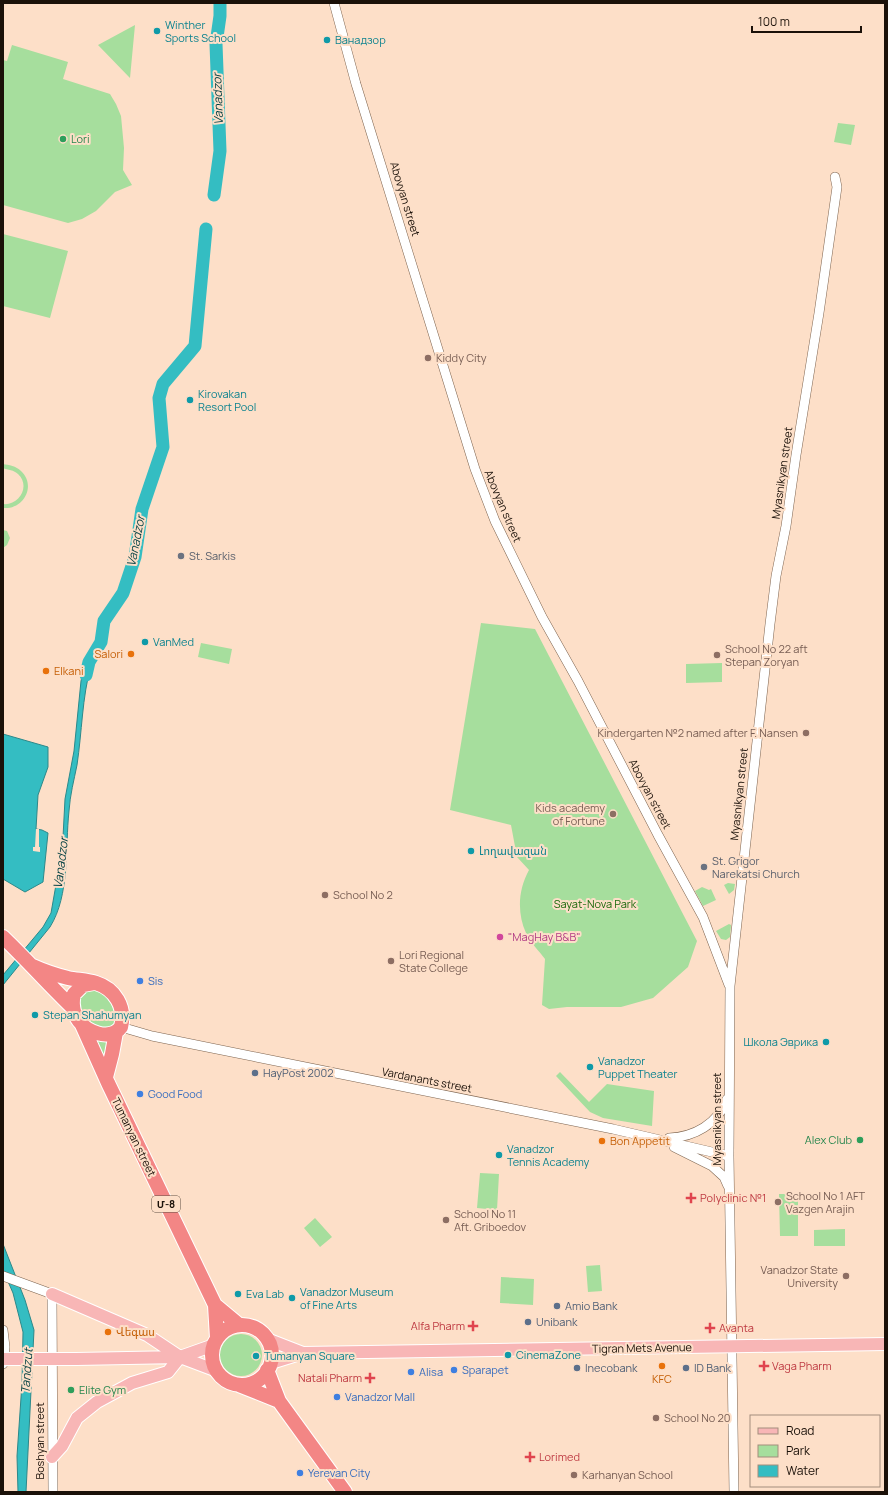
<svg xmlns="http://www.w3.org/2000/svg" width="888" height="1495" viewBox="0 0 888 1495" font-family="Manrope,'Noto Sans Armenian',sans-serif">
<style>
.green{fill:#a6de9d}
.water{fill:#34bdc2;stroke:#2c898a}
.pier{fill:#fddfc8}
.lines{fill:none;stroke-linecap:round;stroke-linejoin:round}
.river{stroke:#34bdc2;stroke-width:13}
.minor-casing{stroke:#7e644f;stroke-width:10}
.major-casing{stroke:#fff;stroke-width:14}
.highway-casing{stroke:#fff;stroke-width:16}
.minor{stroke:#fff;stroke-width:9}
.major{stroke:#f8b6b6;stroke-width:12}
.highway{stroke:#f38685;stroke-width:14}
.major-bridge-casing{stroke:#fff;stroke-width:14;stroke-linecap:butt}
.major-bridge{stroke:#f8b6b6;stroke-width:12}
.culture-dot{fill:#0f9aa8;stroke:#fddfc8;stroke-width:1.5}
.leisure-dot{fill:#2e9e5b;stroke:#fddfc8;stroke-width:1.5}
.education-dot{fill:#8d6e63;stroke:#fddfc8;stroke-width:1.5}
.worship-dot{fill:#6b7280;stroke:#fddfc8;stroke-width:1.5}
.food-dot{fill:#e8710a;stroke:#fddfc8;stroke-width:1.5}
.hotel-dot{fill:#d1479c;stroke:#fddfc8;stroke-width:1.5}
.shop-dot{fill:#3f7fe0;stroke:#fddfc8;stroke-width:1.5}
.service-dot{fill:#5c6f8a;stroke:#fddfc8;stroke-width:1.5}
.health-dot{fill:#e0444e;stroke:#fddfc8;stroke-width:1.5}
.labels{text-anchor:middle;stroke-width:4;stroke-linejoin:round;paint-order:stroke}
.shield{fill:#fddfc8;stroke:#5f4f42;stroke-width:1}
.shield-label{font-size:10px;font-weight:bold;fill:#1b1109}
.culture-label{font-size:11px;fill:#0d838f;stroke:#fddfc8;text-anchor:start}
.leisure-label{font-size:11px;fill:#27864d;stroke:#fddfc8;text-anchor:start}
.street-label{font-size:11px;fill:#1b1109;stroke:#fddfc8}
.education-label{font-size:11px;fill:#785e54;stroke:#fddfc8;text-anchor:start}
.worship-label{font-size:11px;fill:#5b616d;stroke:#fddfc8;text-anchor:start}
.food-label{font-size:11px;fill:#c56008;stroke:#fddfc8;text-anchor:start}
.park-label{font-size:11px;fill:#1d6a0e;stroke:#fddfc8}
.hotel-label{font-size:11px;fill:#b23c85;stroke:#fddfc8;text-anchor:start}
.shop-label{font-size:11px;fill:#366cbe;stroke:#fddfc8;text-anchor:start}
.service-label{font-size:11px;fill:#4e5e75;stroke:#fddfc8;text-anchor:start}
.health-label{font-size:11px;fill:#be3a42;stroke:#fddfc8;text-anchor:start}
.water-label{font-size:12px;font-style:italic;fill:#003f42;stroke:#fddfc8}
</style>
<rect width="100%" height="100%" fill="#fddfc8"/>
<path class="green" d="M135,25L130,78L98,45Z
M12,45L68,62L63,79L110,94L116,104L121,116L124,148L123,170L132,185L115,192L96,211L82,219L68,223L3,205V60L7,61Z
M838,123L855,125L851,145L834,142Z
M3,234L68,251L50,318L3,306Z
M3,464C9,465 16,466 21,471C37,486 23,510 3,508V504C19,506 31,486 18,474C14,470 8,470 3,468Z
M3,530L7,531L10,538L7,545L3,548Z
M481,623L535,629L697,941L688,967L653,998L621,1007H567L549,1009L542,1005L545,959C539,951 530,942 526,933C517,913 518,890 529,870L517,857L511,825L450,810Z
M201,643L232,649L229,664L198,657Z
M722,663V682L686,683V664Z
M728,883L735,884L734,890L729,894L724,885Z
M702,887L709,890L711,889L716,900L703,906L695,891Z
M729,924L731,925L730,937L726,940L721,939L716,931Z
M96,989C108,995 116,1009 116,1023L106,1031L89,1024L80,1006L78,995L81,990Z
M91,1035L109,1040L102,1058Z
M560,1072L589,1102L607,1084L654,1091L652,1126L603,1118L590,1112L556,1076Z
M480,1173L499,1174L497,1210L477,1208Z
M779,1194H798V1236H780Z
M315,1218L332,1237L320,1247L304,1228Z
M845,1229V1246H814V1230Z
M600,1265L602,1291L588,1292L586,1266Z
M501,1277L534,1279L533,1305L500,1303Z
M220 1355a21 21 0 1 1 42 0a21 21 0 1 1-42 0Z"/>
<path class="water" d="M90,659L91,665C82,698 82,732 77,765C74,780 70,795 69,811C65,848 70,895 50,927L3,985V975L43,927L51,913L60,862L63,837L65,799L74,751L81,681L85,663Z
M3,734L48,747V767L38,795L36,829L42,830L48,833L43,882L25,892L3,879Z
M3,1244L25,1300L34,1330L26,1492H18L17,1456L22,1383L23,1332L13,1293L3,1270Z"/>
<path class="pier" d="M36,829H39V847H40V852L33,851V847H35Z"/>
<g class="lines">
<path class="river" d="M214,195L220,151L216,44L220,16V3
M86,675L89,662L101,642L104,621L123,593L135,557L142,509L163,447L159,398L163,384L195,346L206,229"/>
<g class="minor-casing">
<path id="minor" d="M334,3L356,84L475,469L495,521L542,617L578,681L658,835L703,917L729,985
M121,1027L152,1036L613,1129L729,1156
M669,1138C694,1137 718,1124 727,1099
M674,1147L712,1166L724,1177L728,1186
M3,1276L52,1294L53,1492
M3,1330L5,1347L3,1364
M734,1492L729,1156L730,986L770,624L776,576L786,526L796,455L819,313L837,187L835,177"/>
</g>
<g class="major-casing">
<path id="major" d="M52,1294L147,1335L180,1357L217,1371
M267,1339L303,1353
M76,1359L180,1357L214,1345
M271,1363L303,1353L885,1344
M52,1457L62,1446L77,1418L97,1402L132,1383L168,1372L180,1357"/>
</g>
<g class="highway-casing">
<path id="highway" d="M3,937C27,960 49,985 73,1008
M33,966C44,971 56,975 68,978C77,980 87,980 96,983C115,989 126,1007 121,1027C110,1042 85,1032 77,1018C72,1010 72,1002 74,994L83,985L94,983
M82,1025L108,1083L215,1305L217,1338
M106,1077L112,1054L116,1032
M215,1305L239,1325
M212 1355a30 30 0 1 1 60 0a30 30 0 1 1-60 0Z
M267,1370L279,1401L345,1492
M239,1385L279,1401"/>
</g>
<use href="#minor" class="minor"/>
<use href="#major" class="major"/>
<use href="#highway" class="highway"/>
<g class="major-bridge-casing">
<path id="major-bridge" d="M3,1359H76"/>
</g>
<use href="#major-bridge" class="major-bridge"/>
</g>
<g class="culture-dot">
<circle cx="157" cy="31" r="4"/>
<circle cx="327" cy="40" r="4"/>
<circle cx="190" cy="400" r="4"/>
<circle cx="145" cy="642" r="4"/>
<circle cx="471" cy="851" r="4"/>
<circle cx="35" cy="1015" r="4"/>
<circle cx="826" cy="1042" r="4"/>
<circle cx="590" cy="1067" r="4"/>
<circle cx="499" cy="1155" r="4"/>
<circle cx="238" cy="1294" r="4"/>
<circle cx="292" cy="1298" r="4"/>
<circle cx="508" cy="1355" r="4"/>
<circle cx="256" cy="1356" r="4"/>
</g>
<g class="leisure-dot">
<circle cx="63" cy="139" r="4"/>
<circle cx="860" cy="1140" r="4"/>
<circle cx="71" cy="1390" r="4"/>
</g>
<g class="education-dot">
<circle cx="428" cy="358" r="4"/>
<circle cx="717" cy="655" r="4"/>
<circle cx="806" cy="733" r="4"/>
<circle cx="613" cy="814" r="4"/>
<circle cx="325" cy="895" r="4"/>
<circle cx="391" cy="961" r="4"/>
<circle cx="778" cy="1202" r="4"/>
<circle cx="446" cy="1220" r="4"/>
<circle cx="846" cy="1276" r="4"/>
<circle cx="656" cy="1418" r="4"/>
<circle cx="574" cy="1475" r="4"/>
</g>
<g class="worship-dot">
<circle cx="181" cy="556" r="4"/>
<circle cx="704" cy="867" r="4"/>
</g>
<g class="food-dot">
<circle cx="131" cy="654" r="4"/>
<circle cx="46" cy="671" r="4"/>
<circle cx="602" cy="1141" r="4"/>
<circle cx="108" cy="1332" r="4"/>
<circle cx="662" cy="1366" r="4"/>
</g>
<circle class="hotel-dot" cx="500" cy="937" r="4"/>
<g class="shop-dot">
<circle cx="140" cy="981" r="4"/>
<circle cx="140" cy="1094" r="4"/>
<circle cx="454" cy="1370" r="4"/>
<circle cx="411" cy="1372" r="4"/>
<circle cx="337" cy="1397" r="4"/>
<circle cx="300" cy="1473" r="4"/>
</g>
<g class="service-dot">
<circle cx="255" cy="1073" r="4"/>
<circle cx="557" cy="1306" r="4"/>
<circle cx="528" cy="1322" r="4"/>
<circle cx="577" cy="1368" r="4"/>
<circle cx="686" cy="1368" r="4"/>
</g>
<g class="health-dot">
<path d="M689 1192h4v4h4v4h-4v4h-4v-4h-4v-4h4z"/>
<path d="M471 1320h4v4h4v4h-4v4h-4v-4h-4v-4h4z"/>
<path d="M708 1322h4v4h4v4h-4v4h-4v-4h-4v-4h4z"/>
<path d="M762 1360h4v4h4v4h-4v4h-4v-4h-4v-4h4z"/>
<path d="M368 1372h4v4h4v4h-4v4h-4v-4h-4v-4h4z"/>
<path d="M528 1451h4v4h4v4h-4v4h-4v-4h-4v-4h4z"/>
</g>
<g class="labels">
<rect class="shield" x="152" y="1196" width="28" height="16" rx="3"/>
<g class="shield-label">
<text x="166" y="1208">Մ-8</text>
</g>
<g class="culture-label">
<text x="165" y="29">Winther<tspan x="165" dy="13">Sports School</tspan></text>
<text x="335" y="44">Ванадзор</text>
<text x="198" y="398">Kirovakan<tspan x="198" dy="13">Resort Pool</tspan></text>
<text x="153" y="646">VanMed</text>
<text x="479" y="855">Լողավազան</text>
<text x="43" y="1019">Stepan Shahumyan</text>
<text x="818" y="1046" text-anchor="end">Школа Эврика</text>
<text x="598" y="1065">Vanadzor<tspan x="598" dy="13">Puppet Theater</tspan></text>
<text x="507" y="1153">Vanadzor<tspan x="507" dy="13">Tennis Academy</tspan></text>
<text x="300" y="1296">Vanadzor Museum<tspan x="300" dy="13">of Fine Arts</tspan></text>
<text x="246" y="1298">Eva Lab</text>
<text x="516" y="1359">CinemaZone</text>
<text x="264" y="1360">Tumanyan Square</text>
</g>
<g class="leisure-label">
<text x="71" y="143">Lori</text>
<text x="852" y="1144" text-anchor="end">Alex Club</text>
<text x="79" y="1394">Elite Gym</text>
</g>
<g class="street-label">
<text transform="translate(405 199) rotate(73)" y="4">Abovyan street</text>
<text transform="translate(782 473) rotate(-82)" y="4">Myasnikyan street</text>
<text transform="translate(503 506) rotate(67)" y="4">Abovyan street</text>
<text transform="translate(650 794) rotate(62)" y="4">Abovyan street</text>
<text transform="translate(739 794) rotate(-84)" y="4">Myasnikyan street</text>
<text transform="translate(427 1080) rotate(11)" y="4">Vardanants street</text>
<text transform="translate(717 1119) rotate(-90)" y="4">Myasnikyan street</text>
<text transform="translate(134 1137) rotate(64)" y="4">Tumanyan street</text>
<text transform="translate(642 1348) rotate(-1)" y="4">Tigran Mets Avenue</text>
<text transform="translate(40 1441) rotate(-90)" y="4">Boshyan street</text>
</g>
<g class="education-label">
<text x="436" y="362">Kiddy City</text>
<text x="725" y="653">School No 22 aft<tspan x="725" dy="13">Stepan Zoryan</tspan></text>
<text x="798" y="737" text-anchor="end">Kindergarten №2 named after F. Nansen</text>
<text x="605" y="812" text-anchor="end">Kids academy<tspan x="605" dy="13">of Fortune</tspan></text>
<text x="333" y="899">School No 2</text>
<text x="399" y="959">Lori Regional<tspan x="399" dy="13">State College</tspan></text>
<text x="786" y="1200">School No 1 AFT<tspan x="786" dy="13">Vazgen Arajin</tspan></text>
<text x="454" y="1218">School No 11<tspan x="454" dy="13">Aft. Griboedov</tspan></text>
<text x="838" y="1274" text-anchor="end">Vanadzor State<tspan x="838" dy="13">University</tspan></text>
<text x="664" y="1422">School No 20</text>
<text x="582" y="1479">Karhanyan School</text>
</g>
<g class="worship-label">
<text x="189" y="560">St. Sarkis</text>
<text x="712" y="865">St. Grigor<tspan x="712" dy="13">Narekatsi Church</tspan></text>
</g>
<g class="food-label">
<text x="123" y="658" text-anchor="end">Salori</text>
<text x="54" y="675">Elkani</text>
<text x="610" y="1145">Bon Appetit</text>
<text x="116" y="1336">Վեգաս</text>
<text x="662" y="1383" text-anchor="middle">KFC</text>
</g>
<g class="park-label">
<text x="595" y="908">Sayat-Nova Park</text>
</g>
<g class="hotel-label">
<text x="508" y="941">"MagHay B&amp;B"</text>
</g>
<g class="shop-label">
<text x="148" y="985">Sis</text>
<text x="148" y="1098">Good Food</text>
<text x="462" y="1374">Sparapet</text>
<text x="419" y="1376">Alisa</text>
<text x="345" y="1401">Vanadzor Mall</text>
<text x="308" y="1477">Yerevan City</text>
</g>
<g class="service-label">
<text x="263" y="1077">HayPost 2002</text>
<text x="565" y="1310">Amio Bank</text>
<text x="536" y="1326">Unibank</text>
<text x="585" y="1372">Inecobank</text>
<text x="694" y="1372">ID Bank</text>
</g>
<g class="health-label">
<text x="700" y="1202">Polyclinic №1</text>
<text x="465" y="1330" text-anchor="end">Alfa Pharm</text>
<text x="719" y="1332">Avanta</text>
<text x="772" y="1370">Vaga Pharm</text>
<text x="362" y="1382" text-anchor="end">Natali Pharm</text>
<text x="539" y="1461">Lorimed</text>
</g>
<g class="water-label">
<text transform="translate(218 99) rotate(-92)" y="4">Vanadzor</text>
<text transform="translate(136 541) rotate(-79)" y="4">Vanadzor</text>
<text transform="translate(61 863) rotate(-83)" y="4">Vanadzor</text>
<text transform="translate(27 1371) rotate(-86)" y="4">Tandzut</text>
</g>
</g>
<rect width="888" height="1495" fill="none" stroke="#1b1109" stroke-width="8"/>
<rect x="750" y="1415" width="130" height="72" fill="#fddfc8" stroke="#a38d7c"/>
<rect x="758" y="1428" width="20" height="6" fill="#f8b6b6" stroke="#a38d7c"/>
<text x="786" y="1435" font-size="12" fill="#1b1109">Road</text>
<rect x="758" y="1445" width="20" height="12" fill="#a6de9d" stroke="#a38d7c"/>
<text x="786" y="1455" font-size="12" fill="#1b1109">Park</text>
<rect x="758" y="1465" width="20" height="12" fill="#34bdc2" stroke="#a38d7c"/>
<text x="786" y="1475" font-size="12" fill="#1b1109">Water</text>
<path d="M752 26v6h109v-6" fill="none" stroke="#1b1109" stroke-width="2"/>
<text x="758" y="26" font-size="12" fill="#1b1109" stroke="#fddfc8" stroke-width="3" paint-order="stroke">100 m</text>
</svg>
